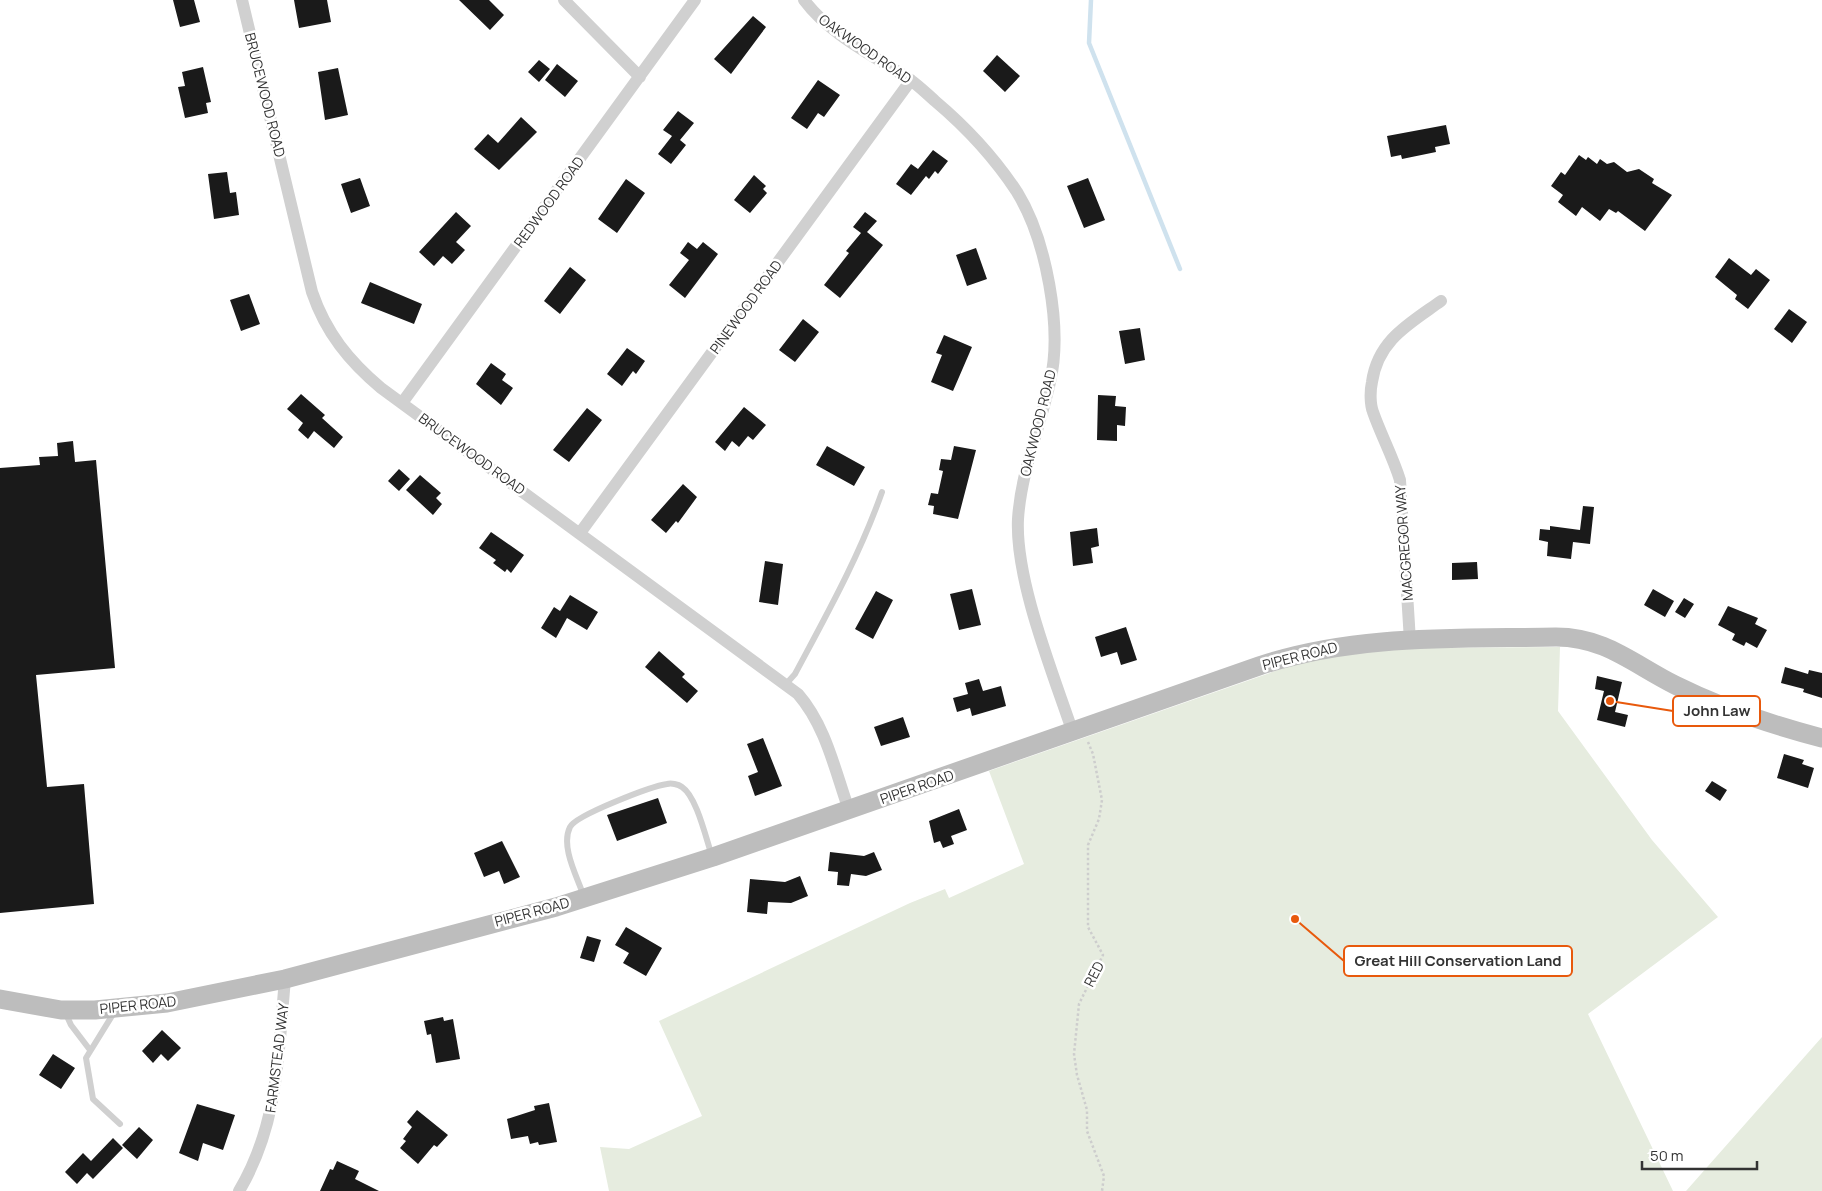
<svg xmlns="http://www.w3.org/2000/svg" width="1822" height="1191" viewBox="0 0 1822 1191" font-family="Manrope,sans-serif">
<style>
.green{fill:#e6ecdf}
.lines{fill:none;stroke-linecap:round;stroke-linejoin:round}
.stream{stroke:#cfe2ee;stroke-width:4.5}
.building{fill:#1a1a1a}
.path{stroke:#cdcdcd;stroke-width:2.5;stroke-dasharray:2.5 2.5;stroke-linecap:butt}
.lane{stroke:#d0d0d0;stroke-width:6}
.street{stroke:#d0d0d0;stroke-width:12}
.secondary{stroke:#bdbdbd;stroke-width:19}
.labels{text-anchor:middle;stroke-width:5;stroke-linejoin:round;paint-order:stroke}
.street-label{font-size:14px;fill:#333;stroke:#fff}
.leader{fill:none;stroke:#e8590c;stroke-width:2}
.callout-dot{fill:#e8590c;stroke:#fff;stroke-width:2}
.callout{fill:#fff;stroke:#e8590c;stroke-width:2}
.callout-label{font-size:15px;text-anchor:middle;font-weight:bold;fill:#333}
</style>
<rect width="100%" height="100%" fill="#fff"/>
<path class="green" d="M1560,647L1558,711L1652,840L1718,917L1588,1014L1673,1191H609L600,1147L629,1149L702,1116L659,1021L910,903L945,889L949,898L1024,864L989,771L1304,661L1372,648Z
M1822,1037V1191H1686Z"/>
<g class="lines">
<path class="stream" d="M1091,0L1089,43L1180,269"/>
</g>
<path class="building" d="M173,0H194L200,22L180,27Z
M294,0H327L331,22L299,28Z
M459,0H489L504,15L490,30Z
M753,16L766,27L731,74L714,59Z
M997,55L1020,76L1005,92L983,71Z
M539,60L550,69L539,82L528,72Z
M557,64L578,81L565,97L545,80Z
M203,67L211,102L206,103L208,113L185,118L178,87L185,86L182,72Z
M338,68L348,115L325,120L318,72Z
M818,80L840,95L824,117L818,113L807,129L791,118Z
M678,111L694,123L680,140L686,145L671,164L658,154L672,136L663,130Z
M521,117L537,132L499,170L474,149L488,134L498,143Z
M1446,125L1450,144L1435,147L1436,152L1402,159L1401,155L1391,157L1387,136Z
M933,150L948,161L938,174L935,171L929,179L926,176L911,195L896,184L911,164L918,169Z
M1579,155L1586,160L1588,157L1597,164L1600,159L1607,164L1614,162L1627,172L1639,169L1654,179L1652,183L1672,195L1645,231L1618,211L1616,213L1609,209L1600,221L1582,207L1576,216L1558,202L1563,195L1551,186L1561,172L1565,175Z
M227,172L230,193L236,192L239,215L214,219L208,174Z
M754,175L766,186L763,189L767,193L750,213L734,200Z
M360,178L370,206L351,213L341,184Z
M1088,178L1105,220L1084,228L1067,186Z
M626,179L645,193L617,233L598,219Z
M456,212L471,226L456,242L465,250L452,264L443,256L434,266L419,252Z
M865,212L877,221L867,232L883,245L840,298L824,285L849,253L846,251L861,233L853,227Z
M688,242L697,249L703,242L718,254L685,298L669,285L689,260L680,253Z
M976,248L987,279L967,286L956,255Z
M1729,258L1751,275L1756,269L1770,280L1748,309L1735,299L1737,295L1715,277Z
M570,267L586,280L560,314L544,301Z
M370,282L422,304L414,324L361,303Z
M249,294L260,324L241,331L230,300Z
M1789,309L1807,322L1792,343L1774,329Z
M803,319L819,332L795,362L779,350Z
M1140,328L1145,360L1125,364L1119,331Z
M944,335L972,347L953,391L931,382L942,355L936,353Z
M627,348L645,361L636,374L633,371L622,386L607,374Z
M491,363L506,374L502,380L513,388L501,405L476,384Z
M301,394L325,415L322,418L343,437L334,448L314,431L308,439L298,430L303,423L287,409Z
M1098,395L1116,396L1115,406L1126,407L1125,426L1117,425V441L1097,440Z
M744,407L766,425L753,440L748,436L739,447L732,441L725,451L715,442Z
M587,408L602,420L569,462L553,450Z
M73,441L75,462L96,460L115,668L36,675L47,787L84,784L94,904L0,913V468L40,465L39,457L58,456L57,443Z
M827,446L865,467L854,486L816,465Z
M954,446L976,450L958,519L933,514L934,506L928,505L931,493L938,494L943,471L939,470L941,459L951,460Z
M399,469L410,479L399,491L388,481Z
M420,475L441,493L436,498L442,504L433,515L406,490Z
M683,484L697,497L678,523L676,521L666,533L651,520Z
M1583,506L1594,507L1590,544L1573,542L1571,559L1547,556L1548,542L1539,540L1540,529L1550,530V526L1580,530Z
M1097,528L1099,546L1091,548L1093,563L1073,566L1070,532Z
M491,532L524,555L511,573L507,569L505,572L493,563L496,560L479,548Z
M765,561L783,564L778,605L759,602Z
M1477,562L1478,579L1452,580V563Z
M972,589L981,625L959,630L950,594Z
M1653,589L1674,601L1665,617L1644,605Z
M876,591L893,600L873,639L855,629Z
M570,595L598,612L587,630L567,618L556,638L541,628L554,607L560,611Z
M1684,598L1694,604L1685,618L1675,612Z
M1728,606L1758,618L1755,624L1767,630L1757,648L1746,642L1744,646L1732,640L1735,634L1718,625Z
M1126,627L1137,660L1121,665L1117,652L1101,657L1095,637Z
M659,651L685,674L682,677L698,691L687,703L645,667Z
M1785,667L1808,674L1809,670L1822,673V698L1803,692L1804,689L1781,683Z
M1597,676L1622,682L1615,712L1628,715L1625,727L1597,720L1604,691L1595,689Z
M979,679L983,691L1001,686L1006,706L972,716L970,708L957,712L953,698L968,694L965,683Z
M903,717L910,737L881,746L874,727Z
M763,738L782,786L755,796L748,776L758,772L747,744Z
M1784,754L1804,760L1802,764L1814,768L1808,788L1777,778Z
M1712,781L1727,790L1720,801L1705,791Z
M658,798L667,823L617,841L607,815Z
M959,809L967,830L951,836L954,844L943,848L940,841L934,843L929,821Z
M502,841L520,877L504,884L499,871L484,877L474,853Z
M830,852L864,856L874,852L882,870L866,876L851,874L849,886L837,885L838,872L828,871Z
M800,876L808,896L791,903L768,902L767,914L747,912L750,879L785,882Z
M626,927L662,948L646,976L623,963L629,953L615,945Z
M587,936L601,940L594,962L580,958Z
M443,1017L444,1021L453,1019L460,1059L436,1063L431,1034L427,1035L424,1021Z
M162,1030L181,1048L168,1061L161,1054L153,1063L142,1051Z
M53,1054L75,1068L61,1089L39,1075Z
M549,1103L557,1142L539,1145L538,1142L530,1144L528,1136L511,1139L507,1119L535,1110L534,1106Z
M197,1104L235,1115L223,1150L203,1143L198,1161L179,1153Z
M417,1110L448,1135L437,1147L434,1145L418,1164L400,1148L406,1141L403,1139L412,1127L407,1122Z
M139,1127L153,1140L137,1159L122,1145Z
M113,1138L123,1148L93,1179L87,1173L77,1184L65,1172L83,1153L91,1161Z
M337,1161L359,1171L355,1179L379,1191H320L330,1169L333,1170Z"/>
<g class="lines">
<path class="path" d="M1088,742L1093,754L1102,800L1099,819L1088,845V927L1103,955L1079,1004L1074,1054L1077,1075L1087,1110V1131L1104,1176L1102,1191"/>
<path class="lane" d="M786,684L795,674C827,614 859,557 882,492
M584,897C578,878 560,847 570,827C576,815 652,786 667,784C671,783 678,784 682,787C697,797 706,839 712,856
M115,1011L86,1058L93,1099L120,1124
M66,1014L71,1025L90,1050"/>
<path class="street" d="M242,0L312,292C326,333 349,361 381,388L798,694C826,726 835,771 849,810
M564,0L640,77
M804,0C830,35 873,55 909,79C918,85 926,93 935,101C967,128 994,157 1017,192C1046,239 1063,328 1050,382C1040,427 1021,472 1018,519C1015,580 1053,673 1073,733
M402,403L695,0
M580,533L911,80
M1410,641L1400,480C1393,457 1381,435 1373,412C1370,404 1370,391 1372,382C1378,340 1409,324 1441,301
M239,1191C279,1124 278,1054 285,979"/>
<path class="secondary" d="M0,999L61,1010H95L167,1003L285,979L556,907L713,857L1259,666C1355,634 1456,639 1556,637C1605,637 1633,664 1675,685C1721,708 1772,725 1822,738"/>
</g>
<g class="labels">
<g class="street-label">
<text transform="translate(865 49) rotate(35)" y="5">OAKWOOD ROAD</text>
<text transform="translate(265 95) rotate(76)" y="5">BRUCEWOOD ROAD</text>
<text transform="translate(549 202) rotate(-54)" y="5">REDWOOD ROAD</text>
<text transform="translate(746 307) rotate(-54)" y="5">PINEWOOD ROAD</text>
<text transform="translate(1038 423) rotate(-76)" y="5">OAKWOOD ROAD</text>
<text transform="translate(472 454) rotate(36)" y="5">BRUCEWOOD ROAD</text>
<text transform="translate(1404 543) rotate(-94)" y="5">MACGREGOR WAY</text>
<text transform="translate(1300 656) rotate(-14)" y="5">PIPER ROAD</text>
<text transform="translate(917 787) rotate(-19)" y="5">PIPER ROAD</text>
<text transform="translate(532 912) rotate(-15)" y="5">PIPER ROAD</text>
<text transform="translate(1094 974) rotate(-63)" y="5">RED</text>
<text transform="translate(138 1005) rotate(-6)" y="5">PIPER ROAD</text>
<text transform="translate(277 1058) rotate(-83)" y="5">FARMSTEAD WAY</text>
</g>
</g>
<path class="leader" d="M1610 701L1673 711M1295 919L1344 961"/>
<g class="callout-dot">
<circle cx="1610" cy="701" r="5"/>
<circle cx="1295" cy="919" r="5"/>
</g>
<g class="callout">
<rect x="1673" y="696" width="87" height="30" rx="5"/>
<rect x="1344" y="946" width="228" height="30" rx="5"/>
</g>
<g class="callout-label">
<text x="1717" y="716">John Law</text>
<text x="1458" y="966">Great Hill Conservation Land</text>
</g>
<path d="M1642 1161v8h115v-8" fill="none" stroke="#333333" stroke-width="2.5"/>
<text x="1650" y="1161" font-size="15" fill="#333333" stroke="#ffffff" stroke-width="4" paint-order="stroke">50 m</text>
</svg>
